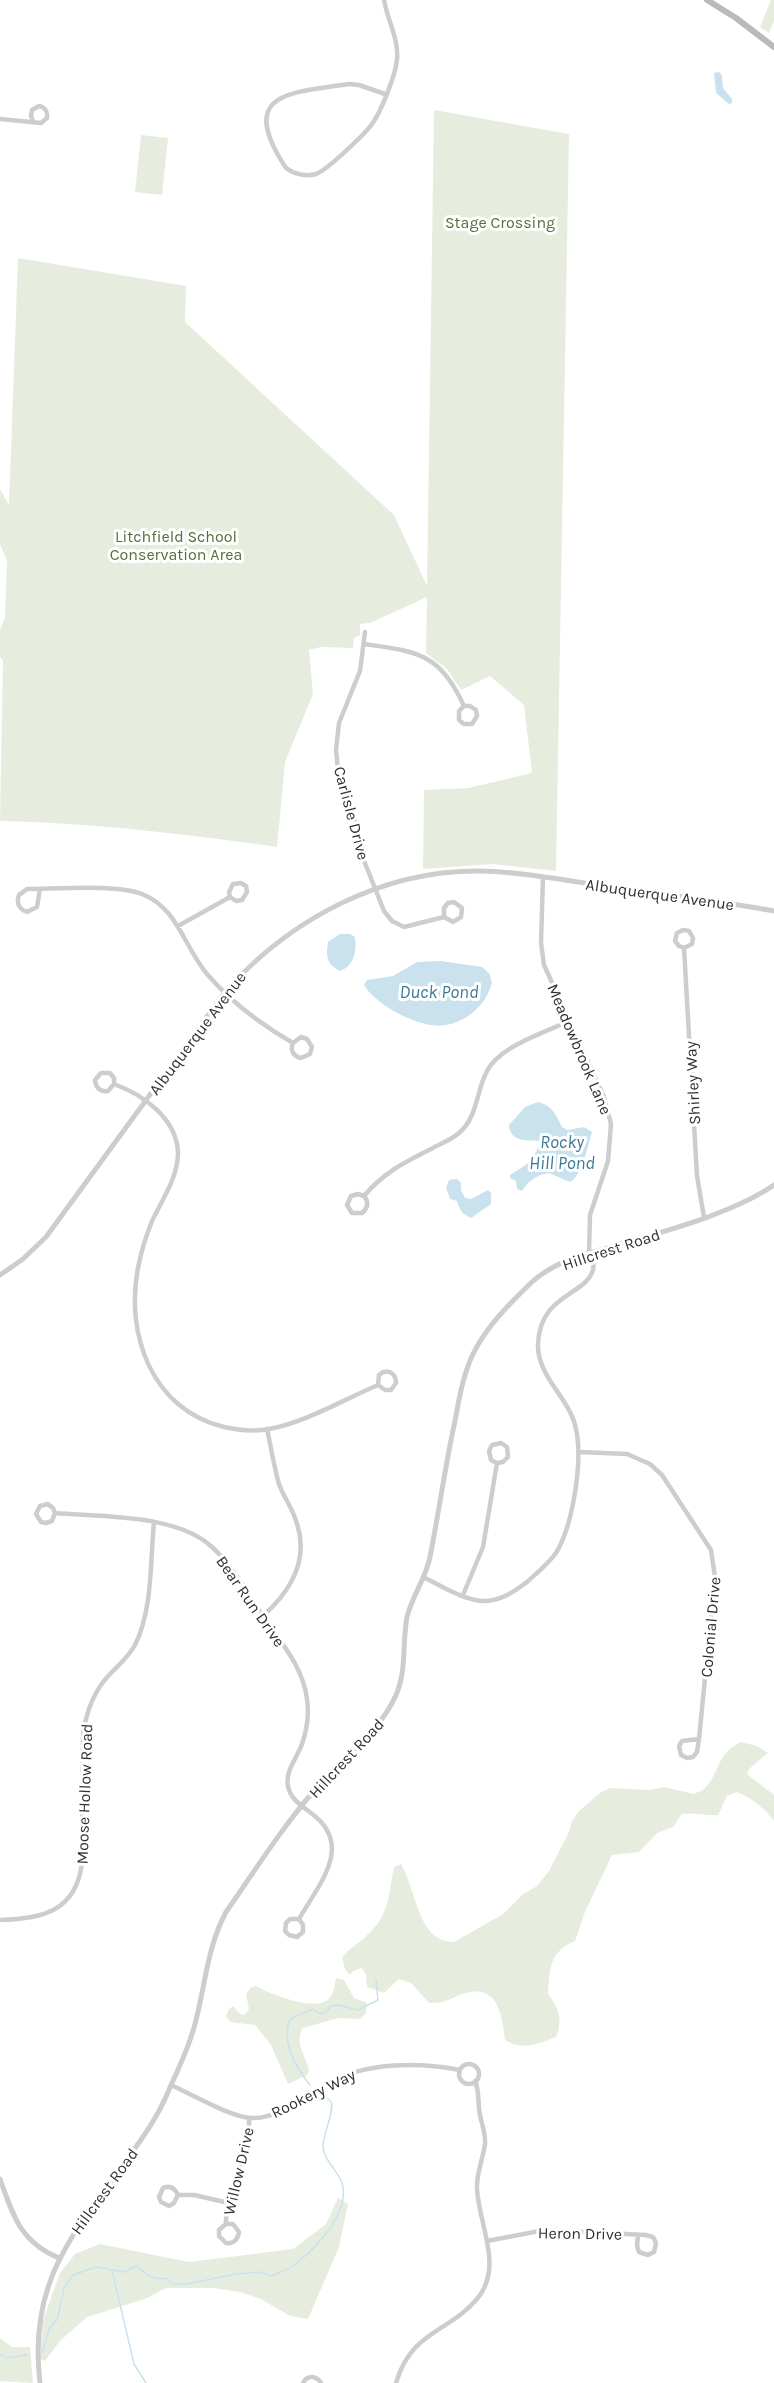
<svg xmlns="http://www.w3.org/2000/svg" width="774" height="2383" viewBox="0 0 774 2383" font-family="Karla,sans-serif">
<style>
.green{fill:#e7edde}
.water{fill:#c9e2ee}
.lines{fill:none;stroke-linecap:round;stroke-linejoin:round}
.stream{stroke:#c9e2ee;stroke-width:1.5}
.minor{stroke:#cdcdcd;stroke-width:4.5}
.tertiary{stroke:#cdcdcd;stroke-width:5}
.secondary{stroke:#bababa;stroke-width:6}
.labels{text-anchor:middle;stroke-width:6;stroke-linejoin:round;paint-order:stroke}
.park-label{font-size:16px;fill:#576e3b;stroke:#fff}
.street-label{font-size:16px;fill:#303030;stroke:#fff}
.water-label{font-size:18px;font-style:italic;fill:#3a7996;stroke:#fff}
</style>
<rect width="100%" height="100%" fill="#fff"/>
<path class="green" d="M771,0H774V21L769,33L760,27Z
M434,110L569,134L556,871L493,864L423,869L424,790L468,788L532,773L524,705L490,676L461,690L447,669L426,653L427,597L370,623L360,624V635L354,638L353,648L321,647L309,650L313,694L285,762L277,847C184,834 94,823 0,821L3,660L0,657V630L5,617L7,561L0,544V489L9,505L18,258L186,286L185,322L394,515L427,586Z
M141,135L168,138L162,195L135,192Z
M741,1742L757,1746L768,1753L749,1769L747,1774L774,1795V1821C764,1808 752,1798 737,1792L727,1796L718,1815C705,1816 694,1812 682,1814L673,1827L657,1833L639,1852L612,1855L585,1912L575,1941C549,1952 550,1968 548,1994C559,2009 563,2019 556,2037C539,2044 521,2051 505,2040C502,2017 499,1984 466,1993C449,1998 449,2003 429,2003L411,1983L399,1979L384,1993L367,1987L366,1975L362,1968L353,1971L350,1975L345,1969L342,1958C348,1949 355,1946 363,1939C391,1915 387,1899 394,1867L401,1864C414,1885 417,1928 440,1939C443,1941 450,1942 454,1942L503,1914L522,1895L537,1886L549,1871L569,1832L572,1821L579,1811L601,1792L610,1788L649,1790L664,1787L694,1794C698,1792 704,1790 706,1787C721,1770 716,1754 741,1742Z
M336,1978L344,1980L354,1998L367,2003L366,2013L360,2019L338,2018L303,2028C294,2043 305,2054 309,2070L307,2075L288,2084L271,2045L255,2025L230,2022L226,2016L229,2009L233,2006L239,2013L244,2015L249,2009L246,1994L250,1988L256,1986C270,1994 321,2015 331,1996C334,1992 335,1983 336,1978Z
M338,2198L348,2204L339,2247L308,2319L290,2316L261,2299L240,2292L213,2288H166L145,2299L87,2317L60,2341L45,2361L40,2359L42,2323L60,2273L75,2254L100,2244L189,2262L293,2249L326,2224Z
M0,2338L12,2347H30L33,2383L0,2381Z"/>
<path class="water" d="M719,72L722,75L723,88L732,99V103L729,104L716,93L714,73Z
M340,934H350L355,937C357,950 354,967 340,971C326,964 326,956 328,942Z
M441,961L482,967L489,973L492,982C488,1003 467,1022 446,1025C423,1030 376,1006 364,985L367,980L393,976L417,962Z
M538,1102C552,1105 556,1115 562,1127L568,1130L584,1127L592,1132C588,1145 582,1176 570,1182L549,1173C537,1175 529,1180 522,1191L517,1189L516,1181L510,1178V1175L530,1162L540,1145L539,1141C526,1140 510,1142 509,1125L525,1107Z
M457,1179L461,1183V1190L465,1198L471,1199L488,1190L491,1193V1204L471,1218C462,1214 460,1211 457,1201L450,1199L446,1188L449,1180Z"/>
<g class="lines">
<path class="stream" d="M310,2085C295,2066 281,2043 290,2019L313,2009L320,2014L326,2012L331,2006L338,2005L358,2010L378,2000L376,1980
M112,2270L134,2364L146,2383
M42,2352L50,2327L57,2320L64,2288L73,2275L96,2267L124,2272L137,2266C145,2274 154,2281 166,2278L173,2284H187L236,2274L259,2272L272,2276C280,2272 290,2269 297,2263C317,2247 351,2211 342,2183C337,2169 324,2161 323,2146C323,2135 335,2109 331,2102C329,2099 323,2096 321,2093
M0,2354L6,2358L27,2355"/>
<path class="minor" d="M384,0C387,19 399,39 397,59C396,74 381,112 372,124C365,134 326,171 316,174C306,177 294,174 286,168C236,92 290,93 349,84L359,85L385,94
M0,119L41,123L47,118C48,112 45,107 39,106L32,110L31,116L33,121
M365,632L360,671L339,723L336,750L338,769L357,827L361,853L384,911L392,921L404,927L444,917L453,922L461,917L462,908L454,902L448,903L444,908V917
M364,644C419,652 439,653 464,706L459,711V720L464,724H472L477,716L476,710L470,706H464
M543,877L541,943L544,965L604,1097L611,1124L608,1161L590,1215L589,1253
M40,889L37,907L27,912C19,909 16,903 19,895L27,889C56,889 117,884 142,894C178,908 184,947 207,974C230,1001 262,1025 293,1043C290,1050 293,1056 301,1058L310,1054L312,1047L307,1039L301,1037L293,1043
M178,926L230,897L236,901L242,900L247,892L246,886L241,883L233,884L229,892L230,897
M684,948L679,946L675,941L677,933L683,930L689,931L693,938L692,944L684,948L697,1176L704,1217
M114,1084L108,1091C100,1092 96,1088 95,1080L101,1073H110L114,1078V1084C144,1095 177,1119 178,1153C178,1177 162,1200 152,1221C146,1236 141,1252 138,1268C125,1334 152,1410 224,1427C238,1430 254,1432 269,1429C306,1422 343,1400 378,1385L385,1390H391L396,1383C396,1372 386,1368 379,1375L378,1385
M364,1196C369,1202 368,1208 362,1213H352L347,1205L351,1196L358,1194L364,1196C383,1173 405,1162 431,1149C440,1144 451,1140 459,1133C478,1117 476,1091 487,1071C500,1046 544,1033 569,1021
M580,1452L627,1454L650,1464L662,1475L711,1550L715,1577L699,1739L697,1752L693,1757L687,1758L681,1755L679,1746L682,1741L699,1739
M55,1513L52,1521L46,1523L41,1522L36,1514L40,1506L48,1504L53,1508L55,1513C102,1517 177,1514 212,1547C234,1567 249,1596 266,1620C283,1645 303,1668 307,1699C309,1714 307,1730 302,1744C297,1758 285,1771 288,1786C290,1799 302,1806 311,1813C355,1845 319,1884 299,1919L303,1925V1932L297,1937L289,1935L285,1931L286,1923L290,1919H299
M423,1577C442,1586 466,1602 487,1601C502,1600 515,1591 527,1582C537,1573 548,1564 556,1553C573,1525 583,1461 576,1429C570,1398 537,1377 538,1344C540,1294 585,1296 593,1270C594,1265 593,1258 592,1252
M463,1595L483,1547L497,1463L503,1462L508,1457L507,1447L501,1443L492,1445L489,1451L491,1460L497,1463
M263,1616C292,1590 311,1558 295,1518C291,1506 283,1496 279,1484C274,1467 271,1447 267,1429
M0,1920C41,1919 76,1912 82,1863L83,1735C86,1712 94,1690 111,1673C120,1664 129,1656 135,1645C153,1609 150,1561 154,1522
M459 2074a10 10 0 1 1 20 0a10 10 0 1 1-20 0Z
M171,2085C191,2094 232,2118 252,2118C280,2119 306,2094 330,2082C368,2062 419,2062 460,2070
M178,2195L174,2203L169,2206L161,2202L159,2197L163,2188C170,2185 175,2188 178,2195H194L229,2203
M226,2224L219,2230V2236L226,2243C233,2244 238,2240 239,2232L233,2224H226C225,2187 251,2155 249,2118
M487,2241L545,2230L646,2235L653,2237L656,2243L654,2252L648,2255L639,2252L637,2246L638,2235
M303,2383C307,2375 316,2375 321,2383
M396,2383C411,2331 448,2333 477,2299C504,2267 479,2226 477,2189C476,2174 483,2159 485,2144C486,2132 480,2121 479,2108C478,2099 479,2090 475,2081"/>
<path class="tertiary" d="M0,1275L23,1259L46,1237L225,992C289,920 381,870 480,871C524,872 568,881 612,887C666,895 720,901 774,911
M0,2179C13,2215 20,2242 59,2258
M40,2383C28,2284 71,2236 125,2162C141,2140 158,2117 168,2092C179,2067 191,2043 197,2016C206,1979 208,1946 226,1912C254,1872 281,1829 313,1792C340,1759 379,1734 396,1695C407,1670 402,1643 407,1617C412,1596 426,1578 430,1557C439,1512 445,1466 455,1421C459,1399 463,1375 473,1354C486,1327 511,1302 532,1282C556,1260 588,1254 618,1245C665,1231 734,1213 774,1185"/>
<path class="secondary" d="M707,0L736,18L774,47"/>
</g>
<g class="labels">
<g class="park-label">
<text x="500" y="228">Stage Crossing</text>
<text x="176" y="542">Litchfield School<tspan x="176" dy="18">Conservation Area</tspan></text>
</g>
<g class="street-label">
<text transform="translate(352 813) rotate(75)" y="6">Carlisle Drive</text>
<text transform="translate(660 894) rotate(8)" y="6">Albuquerque Avenue</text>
<text transform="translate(197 1033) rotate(-53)" y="6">Albuquerque Avenue</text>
<text transform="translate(580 1049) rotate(67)" y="6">Meadowbrook Lane</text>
<text transform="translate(692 1083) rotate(-93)" y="6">Shirley Way</text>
<text transform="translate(611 1249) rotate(-18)" y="6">Hillcrest Road</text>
<text transform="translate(251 1601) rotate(55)" y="6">Bear Run Drive</text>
<text transform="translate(710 1627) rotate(-85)" y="6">Colonial Drive</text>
<text transform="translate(346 1758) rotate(-47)" y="6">Hillcrest Road</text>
<text transform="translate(84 1794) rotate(-88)" y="6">Moose Hollow Road</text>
<text transform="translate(313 2093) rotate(-26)" y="6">Rookery Way</text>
<text transform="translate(238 2171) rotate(-77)" y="6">Willow Drive</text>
<text transform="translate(104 2191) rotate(-54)" y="6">Hillcrest Road</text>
<text transform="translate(580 2233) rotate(1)" y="6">Heron Drive</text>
</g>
<g class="water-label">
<text x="439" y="998">Duck Pond</text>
<text x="562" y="1148">Rocky<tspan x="562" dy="21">Hill Pond</tspan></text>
</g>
</g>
</svg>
